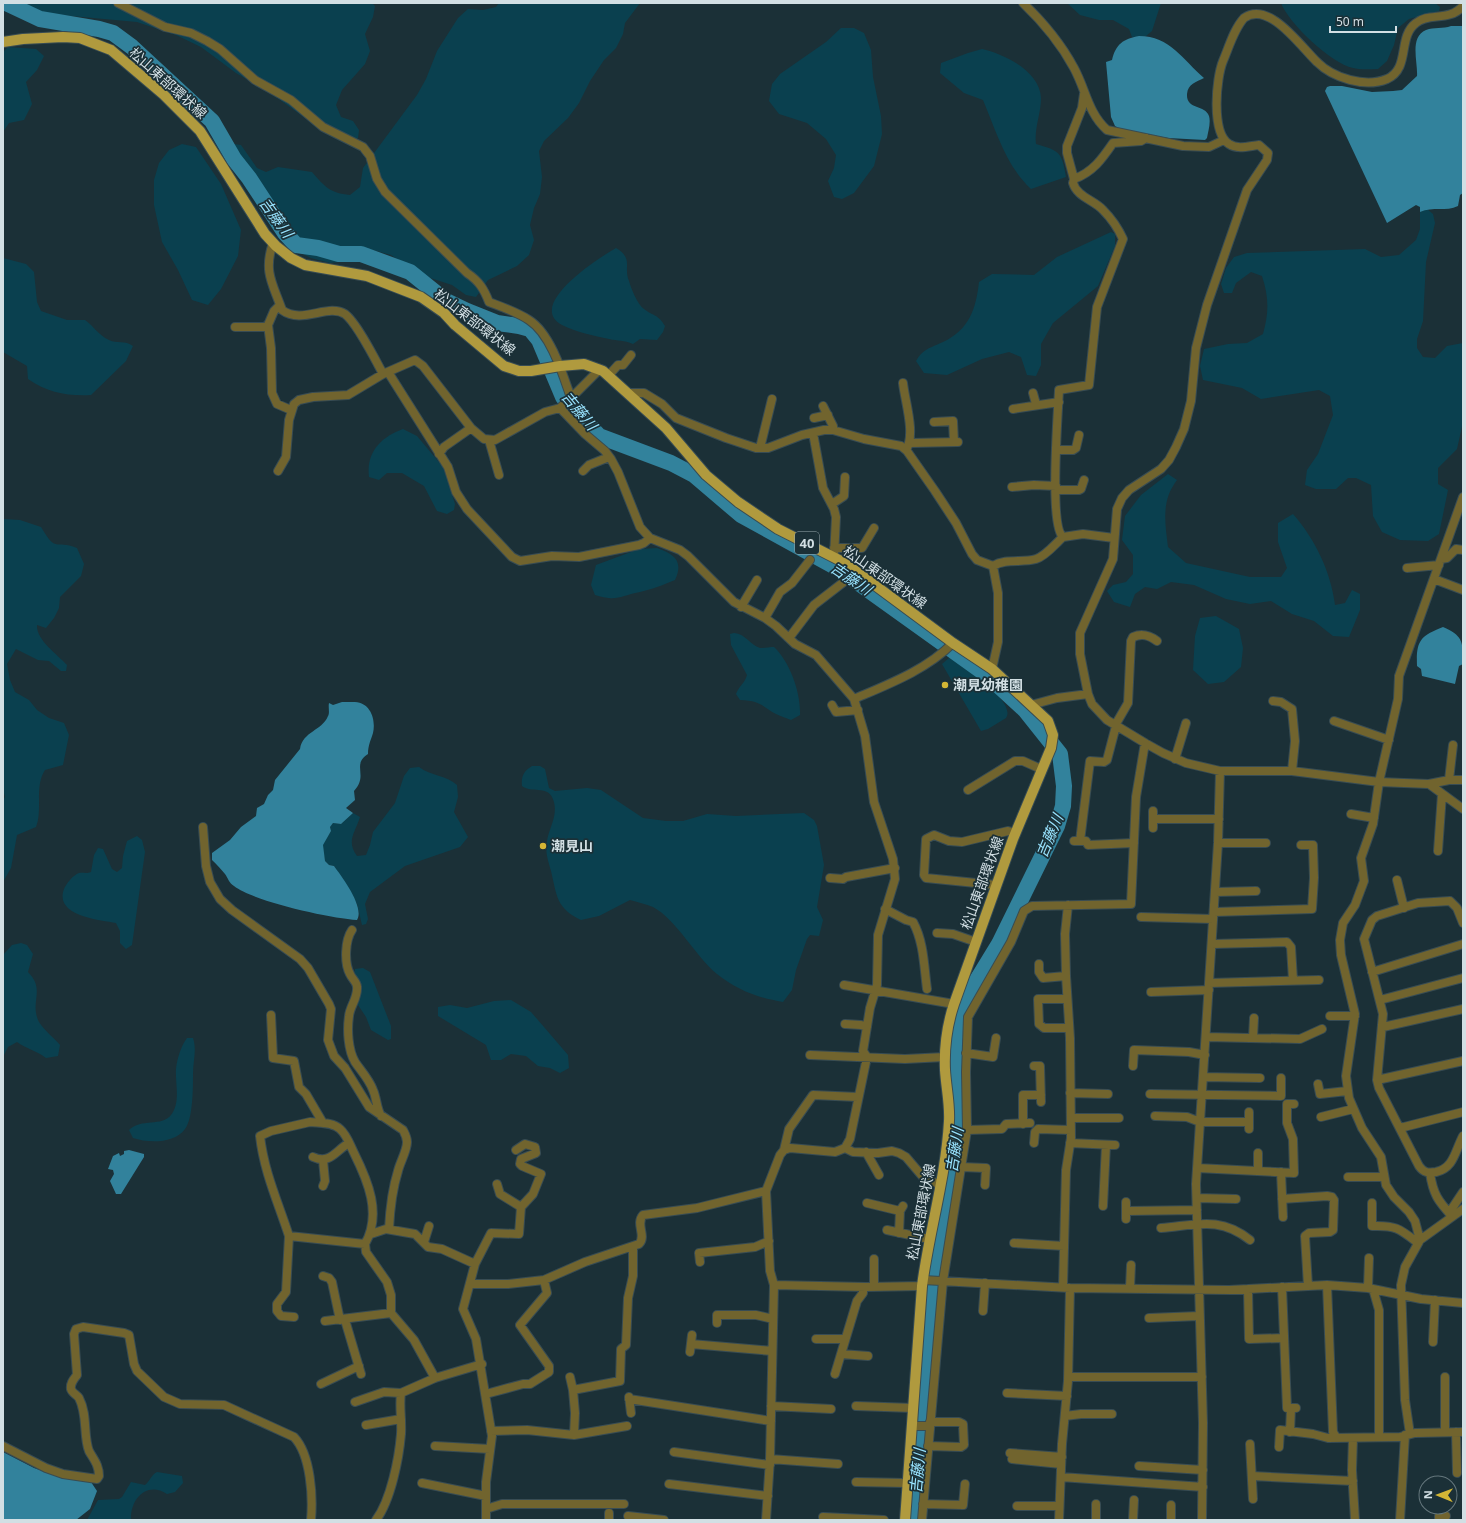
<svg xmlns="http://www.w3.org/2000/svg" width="1466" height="1523" viewBox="0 0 1466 1523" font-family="'Noto Sans','Noto Sans JP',sans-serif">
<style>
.green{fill:#0a404f}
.water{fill:#32829c}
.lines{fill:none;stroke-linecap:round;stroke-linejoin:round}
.river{stroke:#32829c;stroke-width:16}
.street-casing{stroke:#384c53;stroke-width:10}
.primary-casing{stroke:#384c53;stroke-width:12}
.street{stroke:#71642e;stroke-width:8}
.primary{stroke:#b09a3e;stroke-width:10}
.poi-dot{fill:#d3b635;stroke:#1b3037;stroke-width:1.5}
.labels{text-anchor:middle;stroke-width:3.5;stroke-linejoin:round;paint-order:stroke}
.shield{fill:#1b3037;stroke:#9baab0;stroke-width:1}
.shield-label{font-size:13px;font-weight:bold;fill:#d2dfe4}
.street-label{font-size:14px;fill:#d2dfe4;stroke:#1b3037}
.poi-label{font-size:14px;font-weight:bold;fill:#d2dfe4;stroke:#1b3037;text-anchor:start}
.water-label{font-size:15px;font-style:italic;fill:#99e4ff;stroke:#1b3037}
</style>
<rect width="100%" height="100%" fill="#1b3037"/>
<path class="green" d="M19,3H372L375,6L373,17L365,34L370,51L365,64L342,90L336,105L341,117L353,121L359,130L358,138L344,143L326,133L269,92L236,73L201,47L176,35L137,22L49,14L30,9Z
M499,3H640L625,23L623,34L616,48L604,60L590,81L579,103L568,118L544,141L539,151L542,177L540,194L534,208L530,225L534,240L529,255L517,266L488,280L476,297L466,295L452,285L421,275L391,255L369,249H356L348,261L330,263L311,258L299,252L283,234L266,207L228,162L225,147L227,143L241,145L257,168L266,172L278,167L312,172C325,187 330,193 350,195L360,187L363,168L417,95L426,79L437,51L458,18L468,9L483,10L496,7Z
M1067,3H1161L1152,31L1146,36L1132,37L1129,29L1113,20H1099L1080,15Z
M1281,3H1435L1440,7L1439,11L1409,19L1398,28L1394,45L1387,61L1378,69C1370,69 1360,70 1353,68C1331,63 1289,24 1281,3Z
M841,28H854L864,33L871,50L873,77L881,116L882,134L874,166L854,193L842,199L834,197L828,181L834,168L836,155L826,139L807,123L779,114L769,101L772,84L780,74L826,42Z
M8,47L36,49L44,56L37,70L26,82L32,104L24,120L9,123L3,132V52Z
M982,49C1004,54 1040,71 1041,98C1041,114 1034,128 1036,144C1060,151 1062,152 1066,177L1031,189C1006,166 996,131 983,100L964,93L940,73L941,63L968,53Z
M182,144L196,147L221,184L241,230L238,256L221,289L208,305L192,300L178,270L162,242L154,205V180L159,163L169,150Z
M1427,209L1433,214L1435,223L1426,262L1423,321L1417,339V348L1423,357L1435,358L1447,346L1463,343V422L1457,449L1438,468V484L1448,490L1439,534L1428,541L1400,540L1382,532L1373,516L1371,485L1356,478H1348L1336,489H1316L1305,485L1307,470L1318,454L1333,415L1330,396L1319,390L1261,399L1242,388L1203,380L1200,366L1204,349L1228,344L1247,343L1263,334C1269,313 1269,297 1262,276L1251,272L1236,283L1232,293H1224L1221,284L1226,268L1234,257L1247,253L1365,249L1381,257L1399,255L1416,240L1420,229V212Z
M1111,232L1115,234V246L1098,286L1053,323L1041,344V365L1036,376L1027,375L1021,357L1009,352L982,359L947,375L924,373L916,361C923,349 930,348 943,342C969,330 976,309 979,282L992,274L1034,275L1057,257Z
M616,248C634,259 623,266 629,281C631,288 637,304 644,309C653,316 658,314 665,326L663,332L657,340L640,339L633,344C624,340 618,341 609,339C594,336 576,332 562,325C525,305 600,257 616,248Z
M3,258L26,264L34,272L37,302L41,311L67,320H85C94,326 98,335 109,340C117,344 125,340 133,346L126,361L91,395C67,396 48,393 28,379L27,366L3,352Z
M403,429L417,436L443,467L455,504L454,510L447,514L437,511L424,486L402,473H387L379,480L369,477C366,452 381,437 403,429Z
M1168,474L1177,480C1161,501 1165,522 1168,547L1186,563L1250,577H1281L1287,568L1278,542V523L1293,514C1315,539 1331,572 1335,605L1345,603L1352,590L1360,594V610L1349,637L1333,636L1314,621L1292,614L1271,601L1250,604L1226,599L1194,585L1171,582L1157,589L1145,587L1135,594L1130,607L1114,602L1107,591L1113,585L1126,582L1133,574V555L1122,540L1125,516L1141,495Z
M3,519L20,520L41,527C57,554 54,539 77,548L84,564L81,576L60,597L59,608L54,618L46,628L37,625C36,640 57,654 67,665L66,671H61L49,661L38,660L16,649L7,664L10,680L15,692L29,700L37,710L49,718L64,723L69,735L63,765L45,770C34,787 43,809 36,827L17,835L11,868L3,882V800L5,797L3,789Z
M657,548C674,554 684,561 675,580C663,585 653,589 640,592C619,596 618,602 595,595L591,585L596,565L639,549Z
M1216,616L1239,629L1243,648L1241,667L1224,682L1208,684L1193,670L1195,636L1200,618Z
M734,633C746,634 750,645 760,648C764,648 770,647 774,647C790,662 801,693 800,715L791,720C786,718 780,716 776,714C760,705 761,701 740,700L736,694C739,686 745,683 747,675L731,645L730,634Z
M949,658L954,659C965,668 1017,702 1006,718L988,729L981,731L942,664Z
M532,766H540L545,769L549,788L555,791L587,788L601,790L643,818L666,821H683L707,814L736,816L804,813L814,820L817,826L824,865L817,907L823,920L819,936L810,935L807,939L796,970L792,990L783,1002C758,998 737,990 717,974C695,956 677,920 653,907C646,904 637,902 630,900L599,916L581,920C556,908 557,896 551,871C548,860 545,853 547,841C549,827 560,813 552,797C547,786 531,793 522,786C521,776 524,771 532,766Z
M419,767C431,776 446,775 457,785L458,797L454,812L468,837L460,847L405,866L370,892L365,904L368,919L366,924L362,925L357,904L334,866L329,865L325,861L322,845L331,831L330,827L333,823L341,824L353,813L360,817C355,833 346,841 357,856L366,855L370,845L373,832L395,803L404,776L410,768Z
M137,836L142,840L145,852L132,945L126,949L120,943V931L116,923C99,920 54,916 64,889C66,884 73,875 79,873C83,872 86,874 91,872L94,855L98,848L103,849L112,869L117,872L122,868L123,856L127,841Z
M21,943L27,945L33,954L28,972C46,990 29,1002 39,1022C44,1030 54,1038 60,1045L58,1056L46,1058C37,1051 27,1049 17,1042L8,1047L3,1057V955L12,945Z
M363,968L370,972L391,1026V1039L388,1040L371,1030L366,1017L358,1005L359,995L354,975L355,969Z
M511,1000L531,1012L544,1027L568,1055L569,1068L560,1073L550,1068L538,1066L526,1056L511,1054L501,1060H491L486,1045L438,1016V1007L450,1005L467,1008L494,1001Z
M187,1038H193C197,1050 193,1061 193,1074C193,1088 193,1119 185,1129C174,1144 148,1143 133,1138L129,1130C141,1118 162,1127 171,1115C181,1102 175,1084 176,1069C177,1059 181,1046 187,1038Z
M157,1472L182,1476L183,1483L175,1492L167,1494C147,1481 130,1499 131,1520H87L98,1500L119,1499L122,1497L131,1482L145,1485C150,1481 151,1475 157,1472Z"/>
<path class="water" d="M1451,26H1463V193L1460,195L1458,206C1446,212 1433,206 1420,212V207L1416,205L1387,223L1325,91L1327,87L1330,86H1342L1372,92L1393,91L1402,90L1417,76C1418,62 1409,37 1426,30C1434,27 1443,29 1451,26Z
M1139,36C1170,36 1183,60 1204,78C1196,82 1188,84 1187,94C1186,110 1205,104 1209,116C1211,123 1208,132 1207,138L1205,140L1168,138L1120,129L1115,126L1111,117L1106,62L1112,60C1116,44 1123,39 1139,36Z
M1443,627C1464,636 1463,643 1463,664L1459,666L1455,684L1422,676L1421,669L1417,666C1416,641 1420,636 1443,627Z
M342,702C347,702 351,702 355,702C371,703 376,720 373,733C371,740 368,745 368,754C351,765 369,775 354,791L355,800L346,808L353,813L341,824L333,823L330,827L331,831L323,845L325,861L329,865L334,866C342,877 365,907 357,920C330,918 255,902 234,886C229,883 228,878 225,874C221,869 217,865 212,860V853L230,840L241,827L256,816L257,808L264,804L268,795L273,790L275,780L300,749C303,731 322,731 328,716C330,713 328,707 329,703L333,705Z
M129,1150L144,1154V1157L121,1194H116L110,1181L114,1174L113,1170L108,1169L113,1156L119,1153L120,1156L124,1154V1151Z
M3,1452L34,1468L57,1476L91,1482L97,1491L90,1509L76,1520H3Z"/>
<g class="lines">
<path class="river" d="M6,3L40,19L99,29L113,33L132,47L212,121L234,159L249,178L285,233L296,245L318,248L339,254H361L410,272L446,301L467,311L497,323L519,326L530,329L539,340L563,397L599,436L671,463L694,475L741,515L839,569L987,675L1025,710L1060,754L1064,786L1063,806L1057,826L999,944L966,998L960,1013L958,1057L960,1125L937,1258L926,1366L914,1520"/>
<g class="street-casing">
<path id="street" d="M118,3L165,27L191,33L207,41L220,49L255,80L291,100L323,127L363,147L370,156L377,179L385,192L467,273C479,281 484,289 489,302C502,307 517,312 529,320C551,334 563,375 571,398L560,408L585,434L605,451L611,459L618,472L640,527L650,538L680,550L688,556L734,602L765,618L776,626L795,644L816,655L854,699L865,736L874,802L893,859L895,879L878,935L877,985L870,1008L863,1051L867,1057L850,1139L845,1148L835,1152L790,1148L784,1150L780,1155L766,1191L770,1271L774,1285L770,1459L766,1520
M1023,3C1044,23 1060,42 1074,68C1086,90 1088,113 1107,130L1183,146L1209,147L1224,140
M1463,6C1449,22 1429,12 1416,23C1397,37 1411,68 1387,79C1365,88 1333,78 1317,62C1301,47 1269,0 1244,18C1234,29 1229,47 1223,61C1216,78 1211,133 1229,144C1238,150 1249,146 1259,145L1268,153L1267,160L1247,190L1207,305L1196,348L1191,401L1184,429L1176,447L1169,460L1161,469L1129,490L1122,498L1117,509L1113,559L1080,633V654L1088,694L1092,704L1107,720L1145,743L1163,753L1186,763L1220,771H1292L1379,782L1429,784L1449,780H1463
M1074,179L1067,153V146L1082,108L1084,94
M273,243C263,272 273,284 282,310C302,325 328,303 345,314C357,323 375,359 383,374
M280,305L274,311L268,325L271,348L272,393L277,404L291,410
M235,327H264L268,325
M388,372L448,467L456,492L467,509L512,557L520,561L552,556L579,557L639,545L644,543L650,538
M609,375L618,365H623L631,355
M903,383C905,402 916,434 906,450
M629,393H644L662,404L676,418L726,438L756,448H768L802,435L824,430H833L864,439L901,446L907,451L935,491L956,523L972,554L977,560L993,566L998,593V642L992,669
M1033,393L1036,404
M571,398L600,369
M823,406L833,426V430
M1013,409L1059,402
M814,418L828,415
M934,422L953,421L954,442
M813,433L823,488L834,509L836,517L834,557
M489,440L499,475
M910,443L958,442
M760,448L772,399
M1056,450H1073L1076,448L1079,435
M439,454L444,447L471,428
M278,471L286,457L289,420L294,404L299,400L313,397L348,395L383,374L415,360L423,366L471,428L484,439L495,440L545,412L560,408
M583,471L589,465L609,457
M1012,487L1034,485L1056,486
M1056,490H1079L1081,489L1084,480
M832,504L844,496L845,477
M1114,538L1083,534L1063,537C1049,526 1058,413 1059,390L1089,385L1097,307L1123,239C1118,228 1111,218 1103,210C1094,200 1077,197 1073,183L1074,179C1093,172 1102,159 1113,143L1141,141L1146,138
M834,548H862L874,528
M1441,559L1447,558L1456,549L1463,550
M993,566C1006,558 1022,563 1036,559C1046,556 1055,544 1063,537
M1407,568L1439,565
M1434,579L1463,590
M741,607L757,580
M765,618L780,592L792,583L810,560
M789,638L814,605L845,581
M854,699C889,684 926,670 953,643
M1273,701L1281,702L1292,709L1295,741L1292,771
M832,705L836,712L858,710
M1031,705L1057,698L1088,694
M1334,721L1389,740
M1175,759L1186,723
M1449,780L1453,745
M1429,784L1463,809
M968,790L1015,761H1023L1041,769
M1153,811V828
M1351,814L1374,818
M1153,819H1219
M203,827L206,866L210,882L220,899L232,910L300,959L308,968L329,1004L331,1009L328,1040L334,1056L345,1068L369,1107L403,1130C405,1134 407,1137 407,1142C407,1151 400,1162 398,1171C392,1190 390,1209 389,1229
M1074,841H1086L1088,845L1134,843
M1080,841L1090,761L1104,762L1107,760L1117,722L1128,703L1131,641L1133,637C1142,633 1149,635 1157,641
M1218,843H1266
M1438,851L1442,794
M830,878L843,879L846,877L895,868
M1397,880L1404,908
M996,885L926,878L924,875L926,839L934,835L949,841L962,842L1008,831L1015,833
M1215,892L1256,891
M885,909L906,920L913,922C924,942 924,967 927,989
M1214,912L1312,909L1314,878L1313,845H1301
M1141,917L1213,919
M1463,923L1457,908L1450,901L1418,903L1377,916L1372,920L1364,939L1383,1014L1377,1080L1379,1088L1419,1166C1424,1173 1428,1173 1436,1172C1454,1168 1455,1151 1463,1136
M352,930C345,940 344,963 350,974C352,979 357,982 357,987C358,998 350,1006 349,1016C347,1030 348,1050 355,1062C361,1071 369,1079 373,1090C377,1099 376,1107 381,1116
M937,933L953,934L976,942
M1212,944L1287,942L1291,947L1293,980
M1039,964V972L1043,978L1066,976
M1372,972L1463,944
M1209,983L1319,980
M844,985L954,1004
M1151,992L1209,990
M1066,999H1038L1039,1024L1044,1028H1069
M1380,1000L1463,978
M271,1015L273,1058L294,1061L299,1087L306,1094L323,1123
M1330,1016H1355
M845,1024L861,1025L867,1027
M1383,1027L1463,1009
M1206,1037L1300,1039L1322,1029
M1253,1038L1254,1018
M966,1053L993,1057L996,1038
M810,1055L905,1059L945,1057
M1034,1066H1040L1041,1102
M1133,1066L1134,1050L1189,1052L1205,1055
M1203,1077L1260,1078
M1377,1080L1463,1061
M1318,1084L1320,1094L1347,1091
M1070,1093L1108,1094
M1150,1094L1281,1096V1078
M1249,1112V1129
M1155,1116L1187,1117L1200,1122H1249
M1321,1117L1353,1109
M1071,1118H1119
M310,1122C320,1123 333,1122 340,1129C347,1135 350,1145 354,1153C368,1181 382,1214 365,1244L289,1236C278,1202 264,1172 260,1136L271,1131Z
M1023,1124V1095H1041
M1400,1128L1463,1112
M967,1130L1002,1129L1006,1124L1030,1123
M1034,1143L1035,1132L1038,1129L1071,1130
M1070,1143L1115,1145
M845,1148L853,1152L878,1153L892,1151L899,1153L906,1157L923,1177L940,1185
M784,1150L789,1129L813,1095L858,1097
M866,1152L879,1175
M1258,1153V1171
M313,1157C330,1165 336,1150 349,1143
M323,1160L325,1181L323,1186
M961,1167L986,1168L985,1185
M1197,1168L1294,1173L1293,1139L1287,1123V1104H1294
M1281,1172L1283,1217
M1430,1173C1433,1194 1438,1201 1452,1216
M1348,1177H1384
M497,1184L500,1194L521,1207
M1197,1198L1236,1199
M1282,1199L1327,1196L1332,1197L1334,1200L1333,1230L1330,1232L1309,1233L1305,1236L1308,1286
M1126,1202V1219
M867,1203L900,1211
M1372,1203V1226C1396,1225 1400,1229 1418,1243
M1103,1206L1106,1145
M1126,1211L1197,1210
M1449,1213L1463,1192
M1161,1228C1197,1225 1220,1216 1250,1240
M887,1230L929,1239
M899,1233L900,1211L903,1206
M371,1234L386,1229L415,1234L428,1247L442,1249L475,1264
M289,1236L286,1292L277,1304V1311L281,1316L294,1317
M1420,1240L1463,1209
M424,1242L429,1226
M1014,1243L1064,1246
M365,1244L366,1252L387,1282L391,1295V1313L414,1340L435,1378
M700,1262L699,1253L755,1247L769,1241
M323,1276L329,1278L332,1282L340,1320
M923,1280L1070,1288L1229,1290L1327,1285L1368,1288L1421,1299L1463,1303
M470,1284H508L544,1280L585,1262L639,1244C647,1236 635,1224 643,1215L697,1208L766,1191
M774,1285L866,1287L922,1286
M1327,1285L1333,1432L1336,1437
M874,1287V1259
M1063,1287L1066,1170L1071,1138L1070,1038L1066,976L1065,934L1068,905
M1282,1287L1287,1408H1296
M1130,1288L1131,1265
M1368,1288L1369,1258
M1248,1289L1249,1339L1284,1338
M1373,1289L1379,1310V1436
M983,1311L985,1283
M1149,1318L1199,1316
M345,1320L361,1374
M325,1321L391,1313
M717,1323V1315H756L773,1319
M816,1339H845
M1433,1342L1435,1300
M691,1344L772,1351
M690,1352L692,1335
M841,1354L868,1356
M835,1374L857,1301L863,1293V1287
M570,1377L573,1390
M1068,1377H1202
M321,1384L359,1366
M1007,1393L1067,1396
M486,1394L523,1384H530L549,1372V1366L520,1325L547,1293L544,1280
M629,1397L631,1413
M629,1399L771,1421
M355,1402L384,1392L401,1393
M771,1406L831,1409
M856,1406L913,1408
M1065,1416L1081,1414H1112
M366,1425L401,1419
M911,1426H930
M491,1431L527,1430L574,1435L575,1413L573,1390L620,1381L621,1349L626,1345L628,1298L633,1276V1247
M1445,1431V1377
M1290,1432L1291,1408
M1456,1432L1457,1473
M1410,1434L1405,1400L1401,1285L1405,1267L1420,1240L1415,1221L1409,1212L1394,1197L1386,1185L1381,1157L1362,1128L1349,1098L1346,1076L1355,1014L1341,955L1340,940L1343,923L1355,905L1364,881L1361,858L1373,824L1379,782L1398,699L1399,676L1463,497
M574,1435L627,1426
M1353,1438L1352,1470L1355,1520
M1250,1444L1253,1499
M3,1446L46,1468L63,1474L97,1479L99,1476C99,1465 94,1460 89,1451C83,1436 88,1415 79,1398C77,1395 72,1393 71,1389C70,1383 74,1379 77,1375L74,1334L76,1329L83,1327L124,1333L129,1335L134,1364L137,1371L164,1397L180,1404L224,1405L294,1437C311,1455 313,1497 311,1520
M435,1446L490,1449
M928,1446L961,1447L964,1445L963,1424L959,1422H930
M1279,1447L1280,1430L1313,1434L1328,1438L1400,1437L1415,1433L1463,1432
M674,1452L770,1465
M1010,1453L1062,1457
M770,1459L838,1464
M1012,1459L1061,1464
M1139,1466L1203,1470
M1252,1476L1353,1481
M1061,1477L1203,1487
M856,1482L907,1483
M422,1483L486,1496
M669,1484L768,1496
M923,1504L963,1505L965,1484
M1017,1506H1059
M486,1509L502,1504H624
M609,1513V1520
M628,1516L664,1520
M823,1517L884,1520
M376,1520C391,1500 399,1458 401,1434C402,1420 399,1406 401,1393L435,1378L482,1364
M486,1520V1482L492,1436L476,1339L463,1309L475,1264L491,1233L519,1234L521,1207L533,1194L541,1174L522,1166L520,1164L521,1159L536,1153L535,1147L525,1144L516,1150
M922,1520L943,1281L967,1130L966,1072L968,1017L1011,942L1024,911L1032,906L1131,904L1136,797L1145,743
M1059,1520L1062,1444L1068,1381L1070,1288
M1096,1520V1504
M1133,1520L1134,1500
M1171,1520V1505
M1202,1520L1203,1423L1196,1184L1218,843L1220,771
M1400,1520L1405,1435
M1439,1520V1516H1446"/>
</g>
<g class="primary-casing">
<path id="primary" d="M3,42L23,39L63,37L80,38L111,50L164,95L200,131L265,234L276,246L291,258L305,265L367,276L421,297L444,313L455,325L504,366L519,371H531L560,366L584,364L603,371L666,428L706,475L738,502L778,529L845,563L953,643L992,669L1048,721L1053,735L1051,748L1013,839L954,1004C947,1025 944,1047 945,1070C946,1087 950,1104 949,1121C946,1177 929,1231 922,1286L905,1520"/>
</g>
<use href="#street" class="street"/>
<use href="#primary" class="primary"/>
</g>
<g class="poi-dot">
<circle cx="945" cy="685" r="4"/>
<circle cx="543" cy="846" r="4"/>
</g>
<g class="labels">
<rect class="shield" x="795" y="532" width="24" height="22" rx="3"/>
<g class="shield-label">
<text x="807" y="548">40</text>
</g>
<g class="street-label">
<text transform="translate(168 83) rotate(42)" y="5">松山東部環状線</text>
<text transform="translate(475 322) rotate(38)" y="5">松山東部環状線</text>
<text transform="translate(885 577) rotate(35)" y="5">松山東部環状線</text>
<text transform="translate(982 883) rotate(-70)" y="5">松山東部環状線</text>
<text transform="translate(921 1212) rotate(-79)" y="5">松山東部環状線</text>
</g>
<g class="poi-label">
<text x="953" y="690">潮見幼稚園</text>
<text x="551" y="851">潮見山</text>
</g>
<g class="water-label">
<text transform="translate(276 218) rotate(54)" y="5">吉藤川</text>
<text transform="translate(579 411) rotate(50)" y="5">吉藤川</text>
<text transform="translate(851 579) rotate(34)" y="5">吉藤川</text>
<text transform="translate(1050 836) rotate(-67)" y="5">吉藤川</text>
<text transform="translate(955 1150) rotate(-81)" y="5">吉藤川</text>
<text transform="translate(918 1471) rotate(-85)" y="5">吉藤川</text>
</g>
</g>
<rect width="1466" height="1523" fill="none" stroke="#d2dfe4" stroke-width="8"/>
<g transform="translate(1438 1495) rotate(271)"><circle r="19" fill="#1b3037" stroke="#64767c"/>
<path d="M0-3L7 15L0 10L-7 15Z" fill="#d3b635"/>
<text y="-6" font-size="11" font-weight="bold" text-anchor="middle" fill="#d2dfe4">N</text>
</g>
<path d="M1330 26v6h66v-6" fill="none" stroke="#d2dfe4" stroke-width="2"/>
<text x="1336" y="26" font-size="12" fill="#d2dfe4" stroke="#1b3037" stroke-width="3" paint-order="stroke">50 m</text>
</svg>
